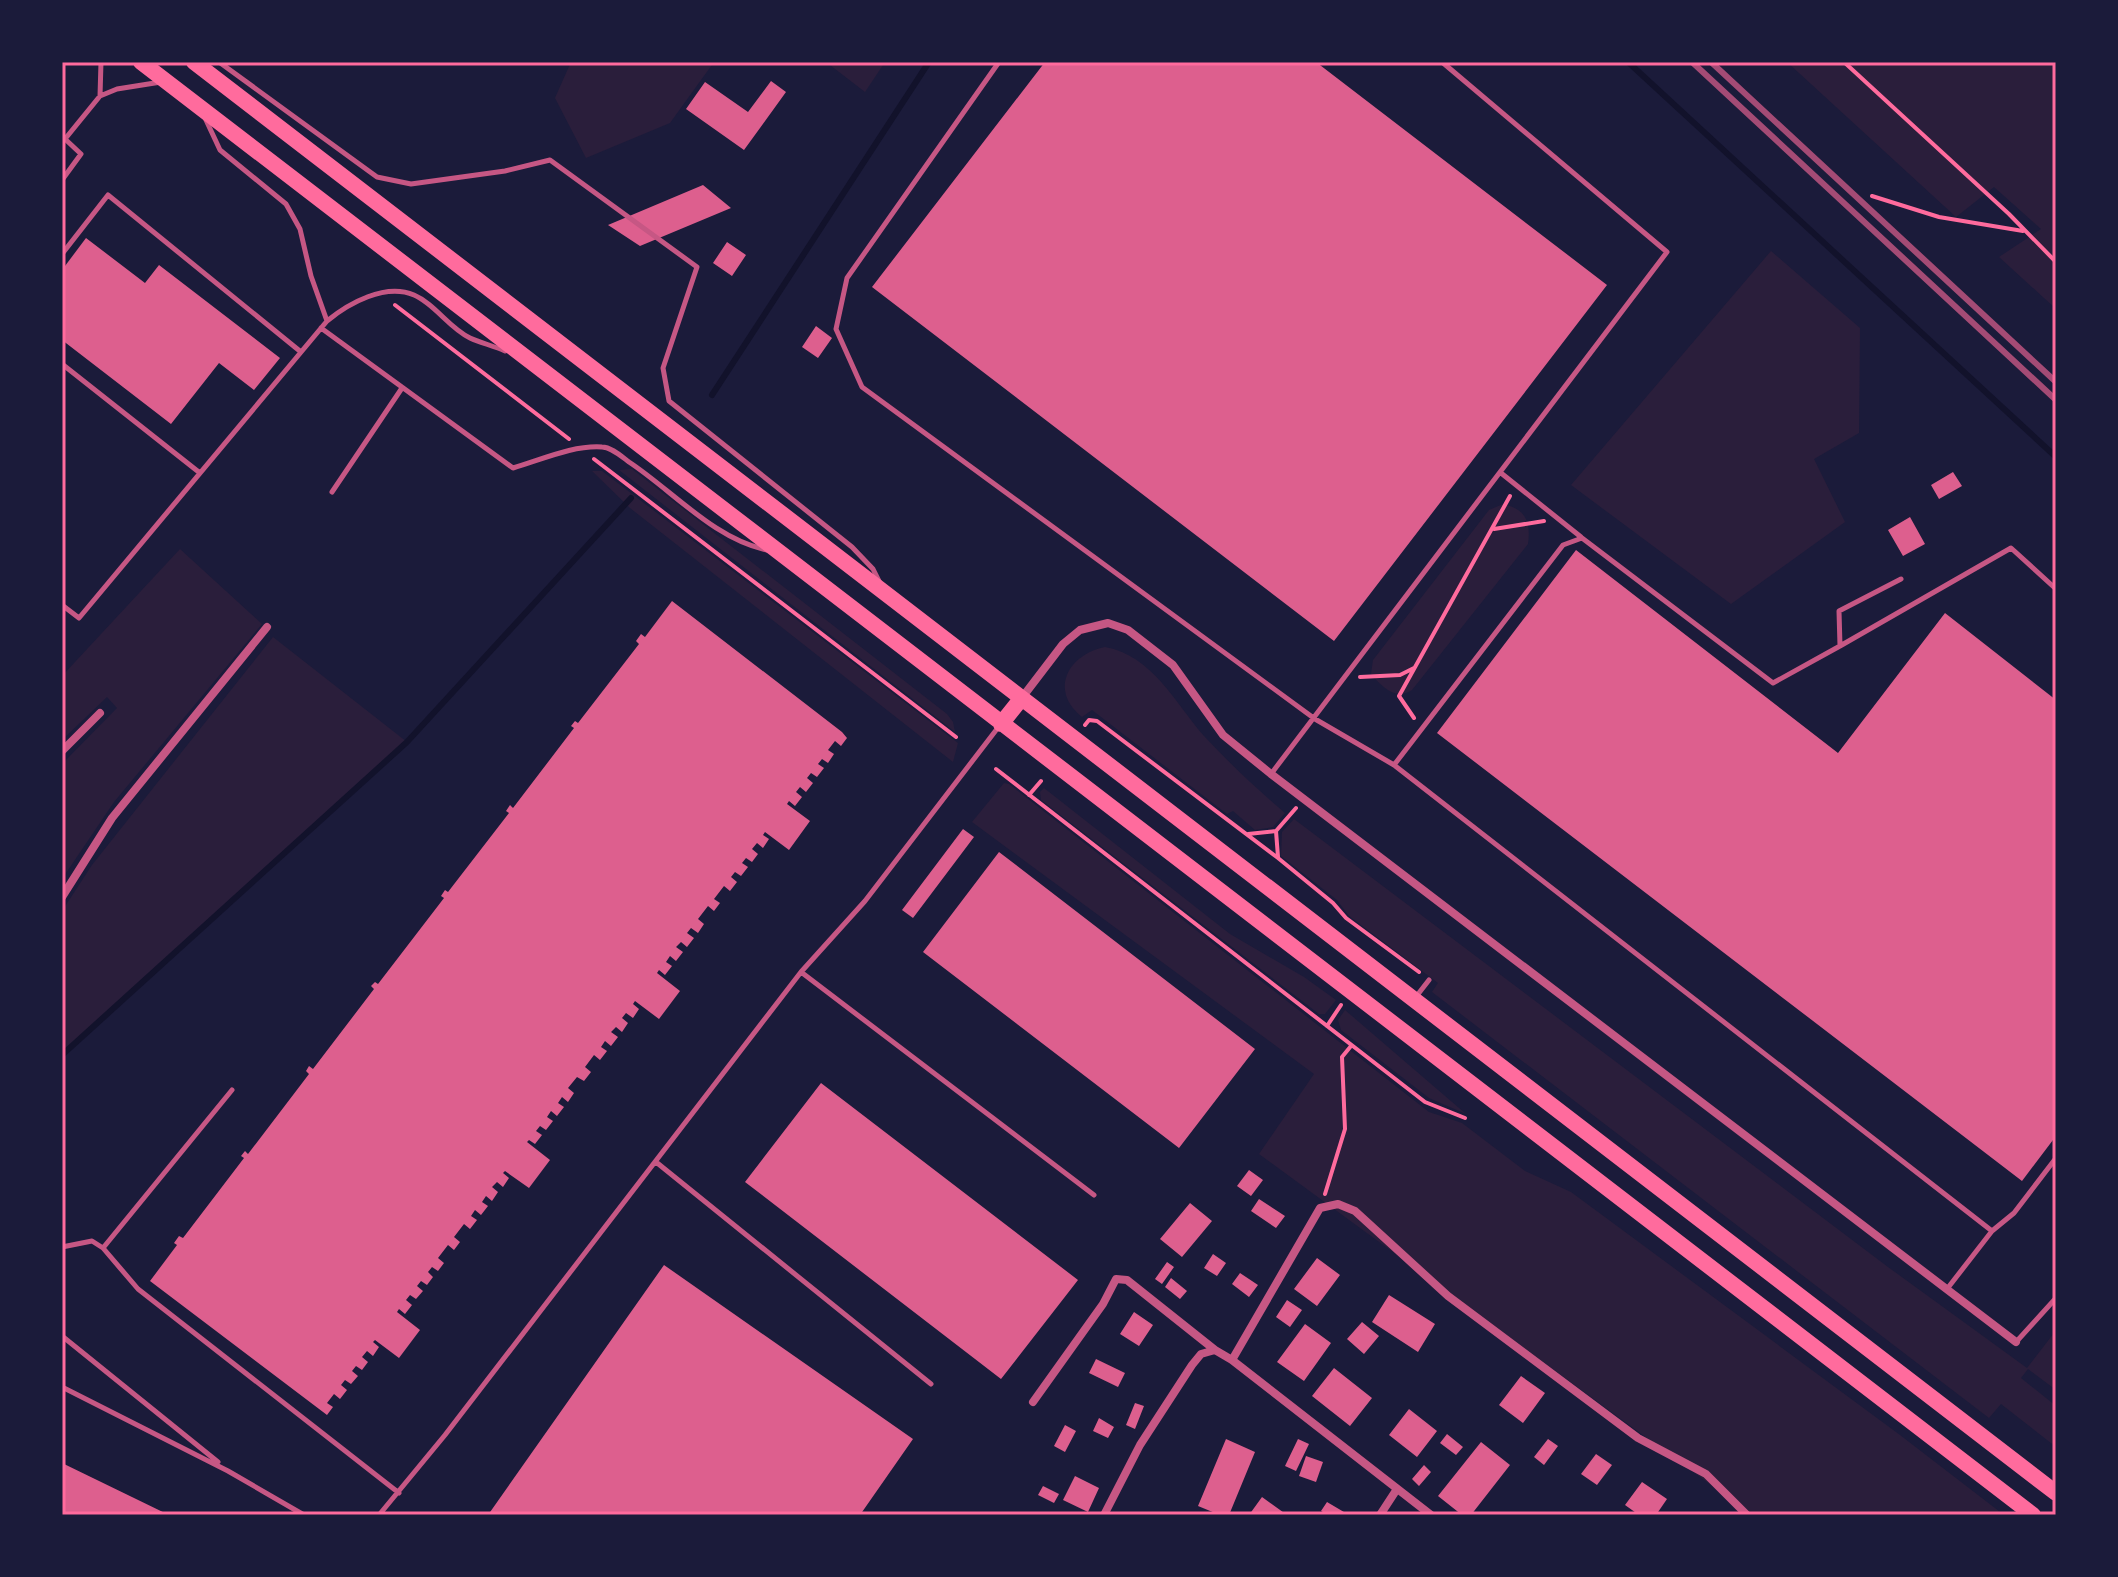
<svg xmlns="http://www.w3.org/2000/svg" width="2118" height="1577" viewBox="0 0 2118 1577" font-family="'Source Serif 4',serif">
<style>
.green{fill:#2a1e3b}
.lines{fill:none;stroke-linecap:round;stroke-linejoin:round}
.stream{stroke:#12122b;stroke-width:6}
.building{fill:#dd5f8e}
.path{stroke:#ff6b9d;stroke-width:4}
.service{stroke:#c65784;stroke-width:5}
.minor{stroke:#c65784;stroke-width:8}
.trunk{stroke:#ff6b9d;stroke-width:16}
.rail{stroke:#a44b75;stroke-width:6}
.neatline{fill:none;stroke:#ff6b9d;stroke-width:3}
</style>
<rect width="100%" height="100%" fill="#1b1b3a"/>
<path class="green" d="M571,62H714L670,123L586,158L555,98Z
M826,62H885L865,92Z
M1787,62H2056V309L1999,257L2041,229L1994,187L1956,217Z
M1771,251L1860,328L1859,433L1814,459L1845,522L1731,604L1571,485Z
M632,469L947,714L953,722L955,732L619,470Z
M592,471H602L958,743L953,762L630,508Z
M1503,504C1526,509 1531,522 1528,544L1412,690C1396,701 1382,687 1371,674L1373,660L1489,510Z
M180,549L262,624L114,802L62,879V764L117,708L107,697L62,740V676Z
M273,637L407,742L62,1055V911L92,865Z
M1105,647C1153,656 1175,703 1204,736C1229,763 1257,789 1285,813L1273,827L1255,830L1233,811L1227,814L1092,710L1082,717C1048,690 1069,654 1105,647Z
M1004,783L1009,784L1429,1112L1462,1123L1525,1171L1571,1192L1900,1435L2004,1515H1752L1259,1154L1314,1074L972,822Z
M1044,788L1230,934L1304,977L1336,1000L1325,1014H1319L1041,800L1040,792Z
M1294,819L1888,1267L2027,1368L2054,1333L2056,1335V1390L2028,1369L2021,1378L2056,1406V1447L2001,1404L1989,1418L1432,992L1438,983L1349,916L1337,900L1281,856L1282,832Z
M1345,1010L1466,1114L1429,1098L1341,1030L1338,1020Z"/>
<g class="lines">
<path class="stream" d="M1628,62L2056,457
M712,395L929,62
M62,1055L407,742L631,498"/>
</g>
<path class="building" d="M1045,62H1316L1607,285L1334,641L872,287Z
M771,81L786,92L744,150L686,109L705,82L748,112Z
M703,185L731,208L640,246L608,225Z
M86,238L145,283L159,265L280,358L254,390L219,363L171,424L62,340V270Z
M727,242L746,255L732,276L713,263Z
M816,326L832,338L818,358L802,347Z
M1953,472L1962,486L1939,499L1931,485Z
M1910,517L1925,544L1903,556L1888,530Z
M1576,550L1838,753L1945,613L2056,700V1136L2022,1181L1437,733Z
M672,601L842,732L847,738L841,746L835,741L828,750L834,754L828,763L822,759L818,764L824,768L817,777L811,773L807,778L813,783L806,792L800,787L796,792L802,797L795,806L789,801L787,804L810,821L789,850L765,832L763,835L769,839L763,848L757,843L752,849L758,854L752,862L746,858L742,863L748,867L741,876L735,872L731,877L737,882L730,891L724,886L714,899L720,903L714,911L708,906L698,919L704,924L698,933L691,928L687,933L694,938L687,947L681,942L676,947L683,952L676,961L670,956L666,962L672,966L665,975L659,970L657,973L680,991L659,1019L635,1001L633,1004L639,1009L633,1018L626,1013L622,1018L628,1023L622,1032L616,1027L611,1032L618,1037L611,1046L605,1041L601,1047L607,1051L600,1060L594,1055L585,1067L591,1072L584,1081L577,1077L568,1088L574,1093L568,1102L562,1097L558,1103L564,1107L557,1116L551,1111L547,1117L553,1121L546,1130L540,1126L536,1131L542,1135L535,1144L529,1140L527,1142L550,1160L529,1188L505,1171L503,1173L509,1178L503,1187L497,1182L492,1187L498,1192L492,1201L486,1196L482,1202L488,1206L481,1215L475,1210L471,1216L477,1220L470,1229L464,1224L454,1237L460,1242L454,1250L448,1245L438,1258L444,1263L438,1271L432,1267L428,1272L433,1277L427,1285L421,1281L417,1286L423,1291L416,1299L410,1295L406,1300L412,1305L405,1314L399,1309L397,1312L420,1330L399,1358L375,1340L373,1342L379,1347L373,1356L367,1351L362,1357L368,1362L362,1370L356,1366L352,1371L358,1376L351,1384L345,1380L341,1385L347,1390L340,1399L334,1394L327,1403L333,1407L327,1415L150,1281L177,1245L174,1243L179,1236L183,1238L244,1158L241,1156L245,1151L248,1154L309,1074L306,1071L309,1066L313,1069L374,989L371,986L375,982L378,984L444,898L441,896L445,890L448,892L509,813L506,811L510,805L513,808L574,728L571,726L575,721L578,723L639,644L636,641L641,634L645,637Z
M963,829L974,837L913,918L902,910Z
M999,852L1255,1049L1179,1148L923,952Z
M821,1083L1078,1280L1001,1379L745,1182Z
M1249,1170L1263,1180L1251,1196L1237,1186Z
M1259,1199L1285,1216L1276,1228L1251,1211Z
M1190,1203L1212,1221L1182,1257L1160,1239Z
M1213,1254L1226,1263L1217,1276L1204,1268Z
M1317,1258L1340,1275L1317,1306L1294,1289Z
M1167,1262L1174,1267L1162,1284L1155,1279Z
M664,1265L913,1439L860,1515H488Z
M1240,1273L1258,1285L1249,1297L1232,1284Z
M1171,1278L1187,1291L1180,1299L1165,1287Z
M1389,1295L1435,1324L1418,1352L1372,1322Z
M1287,1300L1302,1310L1290,1327L1276,1317Z
M1134,1312L1153,1325L1139,1346L1120,1334Z
M1362,1322L1379,1336L1364,1354L1347,1339Z
M1305,1324L1331,1343L1304,1381L1277,1362Z
M1096,1359L1125,1373L1118,1387L1089,1373Z
M1334,1368L1372,1398L1350,1426L1312,1396Z
M1521,1376L1545,1393L1523,1423L1499,1405Z
M1135,1403L1144,1406L1135,1429L1126,1425Z
M1409,1409L1437,1431L1417,1457L1389,1435Z
M1099,1418L1114,1427L1108,1438L1093,1431Z
M1065,1425L1076,1431L1065,1452L1054,1446Z
M1447,1434L1463,1447L1456,1455L1440,1443Z
M1226,1439L1255,1452L1229,1515H1220L1198,1506Z
M1298,1439L1309,1444L1296,1471L1285,1466Z
M1548,1439L1558,1446L1544,1465L1534,1457Z
M1481,1442L1510,1465L1471,1515H1462L1438,1496Z
M1596,1454L1612,1465L1597,1485L1581,1474Z
M1306,1456L1323,1462L1316,1482L1299,1476Z
M62,1463L169,1515H62Z
M1424,1465L1431,1472L1419,1486L1412,1479Z
M1075,1476L1099,1488L1088,1512L1063,1500Z
M1642,1482L1667,1499L1656,1515H1639L1625,1505Z
M1043,1486L1059,1494L1054,1503L1038,1495Z
M1262,1497L1287,1515H1249Z
M1327,1502L1349,1515H1328L1321,1511Z"/>
<g class="lines">
<path class="path" d="M1844,62L2009,214L2056,262
M1872,196L1939,217L2023,231
M395,305L569,439
M594,459L956,737
M1494,529L1544,521
M1360,677L1400,675L1414,668
M1414,718L1399,696L1510,496
M1085,725L1089,720L1097,721L1278,858L1333,903L1346,918L1419,972
M996,769L1425,1102L1465,1118
M1029,795L1041,781
M1276,831L1278,857
M1248,834L1276,831L1296,808
M1327,1026L1341,1005
M1325,1194L1345,1129L1342,1057L1351,1046"/>
<path class="service" d="M219,62L377,177L411,184L505,171L550,160L697,267L663,368L669,401L852,547L873,569L879,581
M999,62L847,278L836,329L862,387L1315,719L1394,765
M100,96L101,62
M206,120L220,150L286,204L300,229L311,276L327,321
M62,137L65,139L100,96L117,89L161,82
M62,180L81,154L65,139
M62,254L108,195L301,352
M321,328L513,468C541,460 573,445 602,447C611,447 621,456 629,462C673,491 714,539 767,550
M62,364L200,473
M1501,473L1581,537
M332,492L402,388
M1901,579L1839,611L1840,646L1773,683L1582,538L1563,545L1394,765L1992,1231
M62,605L79,618L327,321C349,303 385,283 414,295C435,304 449,328 470,338C481,343 494,346 505,351
M1840,646L2011,548L2056,589
M1271,774L1667,252L1442,62
M801,972L1094,1195
M1415,998L1429,980
M656,1162L931,1384
M62,1247L92,1241L103,1248L138,1289L399,1493
M103,1248L232,1090
M1947,1289L1992,1231L2014,1213L2056,1158
M62,1336L218,1462
M2017,1341L2056,1298
M62,1387L228,1471L304,1515
M379,1515L445,1435L801,972L865,901L1000,725"/>
<path class="minor" d="M1021,699L1063,644L1080,630L1108,623L1128,630L1173,665L1223,735L1271,774L2016,1342
M62,751L100,713
M62,897L112,818L267,627
M1232,1360L1320,1208L1338,1204L1355,1211L1448,1296L1638,1438L1706,1474L1747,1515
M1033,1402L1103,1304L1116,1279L1127,1280L1215,1350
M1104,1515L1140,1445L1192,1365L1201,1354L1215,1350L1232,1360L1431,1515
M1380,1515L1397,1489"/>
<path class="trunk" d="M141,62L2033,1515
M194,62L2056,1493
M1001,724L1021,699"/>
<path class="rail" d="M1692,62L2056,400
M1711,62L2056,382"/>
</g>
<rect width="2118" height="1577" fill="none" stroke="#1b1b3a" stroke-width="128"/>
<rect x="64" y="64" width="1990" height="1449" class="neatline"/>
</svg>
